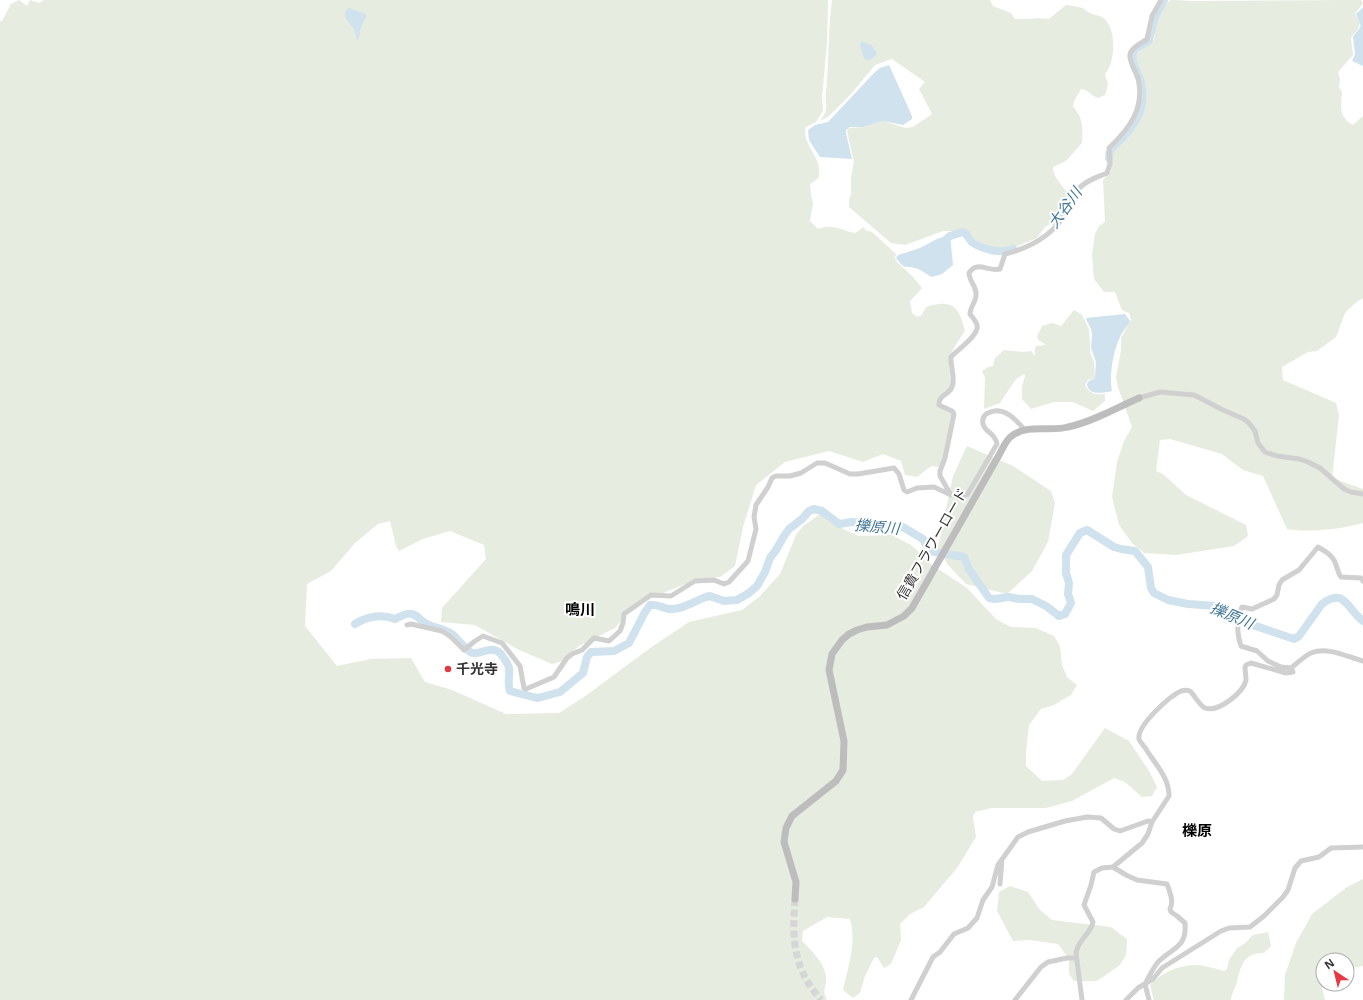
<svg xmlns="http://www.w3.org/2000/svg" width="1363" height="1000" viewBox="0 0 1363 1000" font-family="'Noto Sans','Noto Sans JP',sans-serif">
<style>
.green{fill:#e6ecdf}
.water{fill:#cfe2ee}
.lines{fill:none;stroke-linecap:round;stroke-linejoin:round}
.river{stroke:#cfe2ee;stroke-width:8}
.secondary-tunnel{stroke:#d6d6d6;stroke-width:7;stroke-dasharray:7 3.5;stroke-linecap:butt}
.street{stroke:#d0d0d0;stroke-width:5}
.secondary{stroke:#bdbdbd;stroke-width:7}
.poi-dot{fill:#e63946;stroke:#fff;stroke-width:1.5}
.labels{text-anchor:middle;stroke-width:4;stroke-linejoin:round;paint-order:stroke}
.street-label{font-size:14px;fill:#333;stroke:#fff}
.poi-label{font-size:14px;font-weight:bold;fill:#333;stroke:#fff;text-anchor:start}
.water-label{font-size:15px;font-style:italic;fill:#3f7597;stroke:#fff}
.neighbourhood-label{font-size:15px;font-weight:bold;fill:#000;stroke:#fff}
</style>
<rect width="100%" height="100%" fill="#fff"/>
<path class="green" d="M19,0L27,6L30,0L39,3L44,0H828L827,43L822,97L823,111L816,122L806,127C801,142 818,154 819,169C819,172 820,176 818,178C816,180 812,183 810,184L811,195L813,203L810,221L818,229C834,223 840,230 855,233L864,227L865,230L872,232L896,254L895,257L896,261L912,276L922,288L910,301L912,313L917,317L922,315L926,307C952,299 959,306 965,331C958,342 949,352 949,365C949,371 952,379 951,385C949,394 936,394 937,404L951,412L953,416L942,462L939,467L931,466L917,477L905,475L901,461L883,454L863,462L829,451L785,462L756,485L743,527L735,566L720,577L698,579L633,605L615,628L579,646L563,661L552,664L517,649L475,625L441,622L442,608L486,559L484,545L450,531L423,539L399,551L396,546L390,521L378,524L355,543L331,571L307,584L305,626L337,666L371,659L411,658L425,682L452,690L506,714L559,713L584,697L653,646L689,622L742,610L759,597L780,574L796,535L802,527L823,512L835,518L843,529L859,536L892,535L911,545L918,551L926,561L967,588L996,619L1011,627L1036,628L1054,636L1060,646L1062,665L1067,677L1077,685L1071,695L1054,705L1041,709L1029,725L1026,751V766L1042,781L1063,780L1072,774L1105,728L1129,741L1149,771L1157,787L1152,796L1142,797L1125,782L1114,778L1072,801L1046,808H991L975,812L973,817L976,837L957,868L924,907L910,914L900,924L901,940L891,964L884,968L877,957L874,958L865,976L860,993L853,998L843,990C848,967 857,942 850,919L827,917L803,931L802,941C812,951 825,963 826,978C827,988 821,989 827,1000H0V21H2L11,4Z
M832,0H990L993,6L1011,13L1015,19C1026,20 1037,17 1049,19L1066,5C1071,6 1077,6 1082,8C1085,9 1087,12 1090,13C1093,15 1098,15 1102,17C1117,26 1116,62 1105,74L1108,84L1105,95L1098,98C1092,96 1088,90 1081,89L1074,101L1073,107C1083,116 1083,130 1082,143L1066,161L1053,167C1052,178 1065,187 1069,196L1056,220L1045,227L1037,238L1006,251L998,250L975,242L964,231H943L905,245L891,243L849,207V199L851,195V177L854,162L847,131L849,128L864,127L883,121L906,128L913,127L932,114L919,89L925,82L892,59L875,65L851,94L828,117L820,121C822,118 825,114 826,110C827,104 825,98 826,92C829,61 828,30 832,0Z
M1171,0L1195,1L1361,0L1363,3L1355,14L1360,23L1358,29L1351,38L1353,55L1338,72L1340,79L1339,87L1342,92C1341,107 1338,116 1353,125L1363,116V298L1354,304L1345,313L1336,337L1317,351L1308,352L1282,367L1283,380L1336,403L1339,415L1332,478L1363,489V523C1342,529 1309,533 1287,529L1263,476L1243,470L1222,454L1170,439L1160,440L1156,471L1163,474L1186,495L1246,525L1248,536L1234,546L1176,555L1144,553L1132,543L1119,525L1112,497L1117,462L1124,441L1132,427L1118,387L1116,377L1121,350V338L1131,320L1129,313L1122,310L1115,292H1104L1094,279L1092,255L1095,234L1099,226L1105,222L1103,180L1111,171L1113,153L1116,146L1125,140L1142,108L1145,91L1141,73L1135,55L1154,40C1156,21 1154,11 1171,0Z
M1074,310L1082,315L1089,329L1090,344V352L1094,362L1095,378L1088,380L1085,385C1090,394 1095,395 1105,394V401L1093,411L1073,402H1054L1031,409L1022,399V387L1025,376L1024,374L1016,379L1000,403L984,409L985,377L982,371L988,367L993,366L995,358L1004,350L1023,352L1031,351L1035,356V348L1037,346L1045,345V344L1038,340L1037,336L1042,326L1052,323L1061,326Z
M967,446L1013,466L1051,491L1055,503L1048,542L1032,571L1007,594L966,584L948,565L938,547L953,476Z
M1363,879V966L1347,969V960H1323V984H1325L1322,988L1325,1000H1284L1285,975L1296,943L1312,914L1347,887Z
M1010,886L1028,892L1040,910L1052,920L1111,927L1127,939L1126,955L1120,965L1097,981H1074L1069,974V959L1058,944L1030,940L1013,941L997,911L999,892Z
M1268,932L1271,946L1264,953C1242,953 1241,967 1236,985C1234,990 1231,995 1231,1000H1154L1150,985C1162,972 1181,964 1199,965C1207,966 1216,969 1224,971L1227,969L1229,960L1237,948L1244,944L1253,935Z"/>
<path class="water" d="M1363,7V66L1352,61L1355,54L1353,37C1363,23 1362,30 1356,14Z
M348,8L366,14V16L360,30L359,38L357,40L354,29L346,19L345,13Z
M861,41L871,45L877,53C876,57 870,60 866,60C862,56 862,50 860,45Z
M889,65L912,116V119L903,125L883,121L863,127H850L846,130V133L852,159L820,157L809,140L808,130L815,125L828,122L874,73L880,68Z
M950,235L953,265L942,274L932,277C927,275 923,271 918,269C905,264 906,272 896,258L898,255L920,248L937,239Z
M1125,314L1130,321C1128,327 1122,331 1120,337C1113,351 1109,376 1112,391C1103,393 1088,396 1087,384L1089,381L1095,378L1096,362L1091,348L1092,334L1091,329L1086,319V318Z"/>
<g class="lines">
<path class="river" d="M1109,158C1108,148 1119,143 1124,136C1129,131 1135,122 1138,116C1143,106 1143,93 1141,83C1139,75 1130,60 1133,53C1134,48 1145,44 1149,40L1155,16L1164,0
M1056,222L1073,194
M942,243L950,236L963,232C968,234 969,241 973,243C984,250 1002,254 1013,249
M355,624C368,616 381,614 395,619C400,617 406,612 412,614C417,615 420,620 425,623C433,628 444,628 453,635C458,639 468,653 473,653C482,654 492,645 500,653C503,657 509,664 509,669C510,677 507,683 510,691L533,697L538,698L560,692L583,673L587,657L591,652L614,651L629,643L645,612L650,605C657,604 663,608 669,609C683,610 694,601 706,597L710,596L724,601L737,600L749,593L757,586L765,572L770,558L776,550L784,536L789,529L802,519L809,511L814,509L822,511L839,524L852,522L901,526L923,539L929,551L964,557L969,569L989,598L995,599L1009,597L1019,599H1032L1046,606L1059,616L1065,614L1071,603L1068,594L1069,583L1066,573V555L1080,533L1087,530L1114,547L1121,549L1135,551L1148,567L1151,588L1154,593L1168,600L1188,604L1216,606L1224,610L1235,619L1294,639L1299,636L1322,604C1345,587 1347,609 1363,621"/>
<path class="secondary-tunnel" d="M795,899C792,940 793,968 821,1000"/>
<path class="street" d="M1139,398L1160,392L1194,395L1223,410L1244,419L1249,423L1255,431L1258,443L1265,452L1277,456L1299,459L1308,462L1320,468L1344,489L1351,492L1363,494
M951,495L940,476V471L945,458L954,414L952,411L939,405C938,395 949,395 952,387C956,379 950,366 951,357C957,350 980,335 977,325C976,321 972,317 970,314C970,307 976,302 976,295C977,287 969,281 969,273C977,260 988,272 1000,269L1005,254C1029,248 1052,236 1065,214C1070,207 1072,197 1078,190C1084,181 1098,177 1107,173L1110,164L1109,148C1130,128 1145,108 1138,78C1136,71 1129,62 1130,55C1130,48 1142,43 1147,39L1152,16L1161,0
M407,625L411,624L442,631L451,637L464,650L475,641L483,636L502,643L520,666L524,688L526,689L554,677L567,658L572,654L582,650L594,638L609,641L620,631L623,623L624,614L651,595L671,596L695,581L714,580L724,584L729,582L748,561L756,529L754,517L756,505L768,487L772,478L776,476H790L801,473L817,463H825L850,474H858L894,468L899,474L904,490L907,492L917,488L934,487L951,495H967L997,444C995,432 985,433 983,424C982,419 984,415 988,413C1003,405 1016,420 1025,430
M1291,668C1297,663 1306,655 1311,653C1328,646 1347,657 1363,661
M1113,867L1126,875L1137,880L1167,884C1170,893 1174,901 1170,909L1171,912L1177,916L1185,923C1187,948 1173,947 1158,962C1153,968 1149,977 1145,984L1149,1000
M1000,884L1002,859
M911,1000L933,957L940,952L954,934L968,928L977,918L983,900L992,887L998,865L1018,837L1028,832L1065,821L1087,817L1101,818L1114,829L1120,831L1148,821L1152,822
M1015,1000L1041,967L1048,962L1067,958H1076
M1082,1000L1076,953C1078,939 1091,934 1093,922L1084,905L1091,885L1094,872L1102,868L1113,867L1142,843L1148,834L1152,822L1169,796C1169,777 1155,764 1146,749C1144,746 1140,742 1139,739C1137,725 1170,696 1181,691C1185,690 1187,690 1190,691C1195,696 1199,705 1205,708C1218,713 1244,692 1246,680C1246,676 1245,671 1245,667L1246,665L1251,663L1286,673L1293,672L1291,668L1281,667L1268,661L1257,651L1241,646C1237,635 1236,617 1242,607L1252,609L1274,599L1277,595L1279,585L1282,580L1299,570L1318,547C1325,551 1334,556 1336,565C1338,570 1338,573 1341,577L1361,578L1363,581
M1126,1000L1138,988L1153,979L1162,968L1221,931L1229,928L1250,927L1264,916L1283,897L1288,890L1295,868L1301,861L1319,857L1331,848L1363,847"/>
<path class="secondary" d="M795,899L796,882L784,842L786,828L792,816L836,781L843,770L844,741L829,670L832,654L842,640L849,634L857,630L867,627L887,625L904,616L912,608L999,455C1003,448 1006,439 1013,435C1029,424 1050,432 1068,427C1092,422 1116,408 1139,398"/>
</g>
<circle class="poi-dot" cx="448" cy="669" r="4"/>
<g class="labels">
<g class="street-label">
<text transform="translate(932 544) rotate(-60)" y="5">信貴フラワーロード</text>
</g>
<g class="poi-label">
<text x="456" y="674">千光寺</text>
</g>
<g class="water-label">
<text transform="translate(1065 208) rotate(-54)" y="5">大谷川</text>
<text transform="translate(877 527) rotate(5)" y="5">擽原川</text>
<text transform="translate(1232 616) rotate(23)" y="5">擽原川</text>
</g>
<g class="neighbourhood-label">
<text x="580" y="615">鳴川</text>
<text x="1197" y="836">櫟原</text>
</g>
</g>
<g transform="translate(1335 972) rotate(325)"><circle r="19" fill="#ffffff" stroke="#adadad"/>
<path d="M0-3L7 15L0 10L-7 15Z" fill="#e63946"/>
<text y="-6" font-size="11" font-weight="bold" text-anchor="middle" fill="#333333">N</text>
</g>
</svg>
